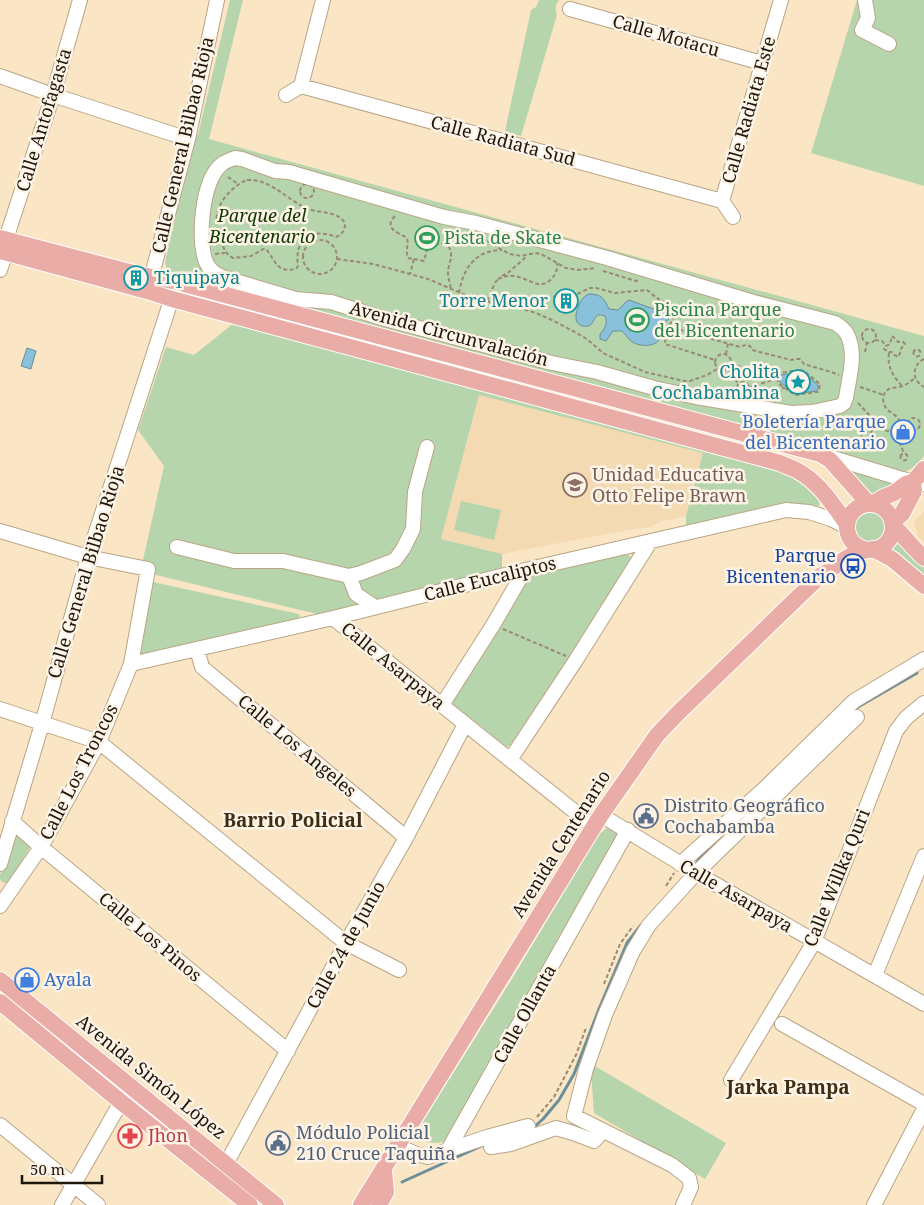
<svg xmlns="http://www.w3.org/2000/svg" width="924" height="1205" viewBox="0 0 924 1205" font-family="'Noto Serif',serif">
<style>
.built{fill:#f3dab2}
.green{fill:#b7d5ac}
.water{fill:#89c1da;stroke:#698e9c}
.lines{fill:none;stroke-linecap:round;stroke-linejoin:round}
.stream{stroke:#698e9c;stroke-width:3}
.minor-casing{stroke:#b9a586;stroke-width:16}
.major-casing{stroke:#fff;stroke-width:18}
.path{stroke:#988a72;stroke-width:2;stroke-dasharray:4 2.5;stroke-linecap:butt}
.minor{stroke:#fff;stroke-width:14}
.major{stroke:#e9aca7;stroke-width:16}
.labels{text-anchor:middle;stroke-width:5;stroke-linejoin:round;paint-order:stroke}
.street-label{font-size:18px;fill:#1d160a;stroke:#fdf4e7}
.park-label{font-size:18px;font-style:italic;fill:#113900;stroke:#fdf4e7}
.leisure-label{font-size:18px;fill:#27864d;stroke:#fdf4e7;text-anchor:start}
.culture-label{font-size:18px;fill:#0d838f;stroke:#fdf4e7;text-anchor:end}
.shop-label{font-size:18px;fill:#366cbe;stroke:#fdf4e7;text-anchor:end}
.education-label{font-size:18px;fill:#785e54;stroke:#fdf4e7;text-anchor:start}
.transit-label{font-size:18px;fill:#164399;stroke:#fdf4e7;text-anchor:end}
.service-label{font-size:18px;fill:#4e5e75;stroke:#fdf4e7;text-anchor:start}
.health-label{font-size:18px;fill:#be3a42;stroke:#fdf4e7;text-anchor:start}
.neighbourhood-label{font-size:19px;font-weight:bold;fill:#3f2f12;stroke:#fdf4e7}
</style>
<rect width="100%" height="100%" fill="#fae5c4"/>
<path class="built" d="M479,394L703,453L686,516L662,521L650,527L628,530L502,554L441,539Z
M924,511V542L918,537L914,522Z"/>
<path class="green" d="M230,0H243L209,139L924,336V456C917,465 910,472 898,473L168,273L165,262L195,135H198Z
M539,0H559C555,5 555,10 557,15L521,136L505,131L531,10L536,7Z
M857,0H924V186L811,153Z
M234,323L770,466L790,475L806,485L820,501L819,506L686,526V516L703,453L479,395L441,539L502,554V571L317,614L152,574V569L143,560L164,466L138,430L166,347L194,355Z
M846,467L898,483L873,495L868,491Z
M461,501L501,510L494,540L454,530Z
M855 527a16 16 0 1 1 32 0a16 16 0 1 1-32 0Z
M898,538L911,555L924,567V578L888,551C894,547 897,545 898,538Z
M626,554L630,556L632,559L630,565L511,745L506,747L503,746L453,705L452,701L529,575Z
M153,582L299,614L300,621L145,656L141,653Z
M607,828L615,829L620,832L447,1141C433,1145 413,1144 422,1123L512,979L599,834Z
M14,830L32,844L10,880L5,883L2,882L0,879V875Z
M593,1065L726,1143L705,1179L594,1113L591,1072Z"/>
<path class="water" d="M589,294C602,294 604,299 609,309L618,310C622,307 624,302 629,300L659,311L667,310L669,312V319L661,325C660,329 661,334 660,338C657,348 636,347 630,340C627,337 625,334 622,331H613L606,341L600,339V334C605,329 608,323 605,316C590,310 598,329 583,326C570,323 578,305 583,298C585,296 586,295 589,294Z
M27,348L36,351L31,369L21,366Z
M800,372L804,373L818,385V389L816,391C794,394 797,395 779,381V377L781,375Z"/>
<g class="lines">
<path class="stream" d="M852,713L858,707L917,673
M697,862L712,844
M532,1129L543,1119L559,1100L574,1074L599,1009L627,943L641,925
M402,1182L488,1143"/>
<g class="minor-casing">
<path id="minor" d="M865,0L868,18L862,30L889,44
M570,9L762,63
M0,76L53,95L188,139
M301,86L323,0
M286,95L301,86L722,201
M235,158L242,159L275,171L289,172L444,217L476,223L607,258L750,301L835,323C840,326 844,329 847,334C857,353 849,378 846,398L844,403L840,406L812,412L791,413L696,397L654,388L597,372L552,363L385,319L331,302L296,299L222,277C215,274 209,269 206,262C197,240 202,180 221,165C225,161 230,160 235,158Z
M733,217L722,201L781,0
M6,239L53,95L80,0
M0,270L6,252
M149,286L188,139L217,0
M823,455L899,478L924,484
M0,531L88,557L148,569L131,664L99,742L41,847L0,906
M177,547L234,561H283L349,576L356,594L375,607
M349,576L361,573L395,560L403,549L413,529L415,492L427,447
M333,618L594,827
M197,649L202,667L209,673L397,830L406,838
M131,664L333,618L525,570L786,510L809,512L831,519L847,527
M442,705L493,625L525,570
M0,709L99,742L346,943L399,970
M510,760L576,660L650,542
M601,815L696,873L924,1004
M12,821L41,847L288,1051
M0,864L42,724L88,557L177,282
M680,864L763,790L854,701L924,659
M875,975L924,856
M782,1024L924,1104
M731,1080L814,942L896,731L906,718L924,703
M0,1125L98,1205
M398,1146L416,1154L428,1157L487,1137L528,1126
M491,1147L511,1144L556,1128L573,1133L594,1141L603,1131
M448,1150L628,830
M226,1164L346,943L406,838L465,724
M62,1205L121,1102L132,1086
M683,1205L691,1187L689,1178L672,1165L574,1116L586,1069L605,1015L633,951L649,925L696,873L857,717
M874,1205L924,1109"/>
</g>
<g class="major-casing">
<path id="major" d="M0,238L137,274L177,282L820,454L830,460L869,504
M0,251L147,291L172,299L780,463C786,466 793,468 798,471C820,483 833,505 847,524
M872,504L884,497L894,493L906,484L913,482L924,469
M847 527a23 23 0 1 1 46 0a23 23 0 1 1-46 0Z
M892,522L902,514L914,491L913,482
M893,525L913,547L924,558
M873,549L892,559L924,586
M0,980L276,1205
M0,1002L121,1102L250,1205
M361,1205L601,815L657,735L678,713L820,576C832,570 841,560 852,555C857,552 863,551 868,550
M379,1205L386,1192L384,1170"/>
</g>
<path class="path" d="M228,177L238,184
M247,180C271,179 286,199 306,208C319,214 337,210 345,223C345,230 343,234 336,237C311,227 294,239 298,266L296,269C276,273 276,261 266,249H263L251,256L233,258C226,254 224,250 222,242C219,234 215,224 217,215C219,200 234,185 247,180Z
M300 191a7 7 0 1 1 14 0a7 7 0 1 1-14 0Z
M395,216C383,229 398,232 407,238C409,245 405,252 408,258L414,259L410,274
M449,237H475L483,239L491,243L502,250L510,254L521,256L535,253L541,254L566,268L577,270L596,268
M447,240L451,253V258L448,270V276L451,289
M303 257a17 17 0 1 1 34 0a17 17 0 1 1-34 0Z
M215,254L225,253
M337,259L373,264L410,274L428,279L475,299L516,307L536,313L554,321L571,330L587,339L603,353L645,372L684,381H690L707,375L719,368
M414,259L424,261L427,250L431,244C441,244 453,244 448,230
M603,271L636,281L639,280
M502,276L509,272L527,256
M498,279C503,277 508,275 514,276C522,277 530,282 538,284C549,286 559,273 557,263
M459,293C463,269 475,250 502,250
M487,301L495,283L498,279
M571,312H564L555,306L554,297L557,294L573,296L590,288H596L615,293L647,290C651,293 655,297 660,300C672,306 675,307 673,321C663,329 666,332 665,344L715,360
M667,326L740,347C744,345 746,345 750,346L752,350L791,360L796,359H800L804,364L831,372L839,375
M862 336a7 7 0 1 1 14 0a7 7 0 1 1-14 0Z
M892,336L897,340L898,342H903L905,344L900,350V353L898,357L893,354L892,352H889L884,349L886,346L890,344Z
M875,340L882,341L886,346
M913.5 353a3.5 3.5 0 1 1 7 0a3.5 3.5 0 1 1-7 0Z
M865,352L867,343
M889,353C887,367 893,376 902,386
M726,354L728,344
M715 362a8 8 0 1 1 16 0a8 8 0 1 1-16 0Z
M924,359C912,365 911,380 924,387
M731,364L777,377
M728,368L738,384
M800,370L804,371L820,384L819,391L817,392L795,395L778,383L777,377L780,373Z
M737 388a6 6 0 1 1 12 0a6 6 0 1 1-12 0Z
M860,387L884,395
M749,388L777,378
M773,398L784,387
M858,403L883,430C890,432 903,430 899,420C897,415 890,413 887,409C884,406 883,402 883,398C886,384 896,390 905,385C909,383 911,380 915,379
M908 424a6 6 0 1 1 12 0a6 6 0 1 1-12 0Z
M894,430L904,453
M861 439a7 7 0 1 1 14 0a7 7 0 1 1-14 0Z
M871,432L876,423
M900.5 457a3.5 3.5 0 1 1 7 0a3.5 3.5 0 1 1-7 0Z
M503,629L566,656
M666,886L674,873
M604,984L620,944L633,926
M537,1117L554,1097L576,1055L586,1028"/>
<use href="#minor" class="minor"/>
<use href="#major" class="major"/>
</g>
<defs>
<g id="stadium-ring" transform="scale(1.25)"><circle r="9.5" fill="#fdf4e7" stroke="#2e9e5b" stroke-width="1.5"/><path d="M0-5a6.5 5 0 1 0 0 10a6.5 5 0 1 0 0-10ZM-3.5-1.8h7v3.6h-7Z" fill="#2e9e5b"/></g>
<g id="building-ring" transform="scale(1.25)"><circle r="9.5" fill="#fdf4e7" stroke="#0f9aa8" stroke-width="1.5"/><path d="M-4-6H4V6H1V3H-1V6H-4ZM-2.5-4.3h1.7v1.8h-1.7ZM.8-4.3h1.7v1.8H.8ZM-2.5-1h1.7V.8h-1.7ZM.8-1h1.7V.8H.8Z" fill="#0f9aa8"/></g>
<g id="sight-ring" transform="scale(1.25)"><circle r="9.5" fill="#fdf4e7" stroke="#0f9aa8" stroke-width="1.5"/><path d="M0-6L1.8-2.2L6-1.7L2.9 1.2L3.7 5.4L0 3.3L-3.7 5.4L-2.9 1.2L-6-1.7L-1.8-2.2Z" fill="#0f9aa8"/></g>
<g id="shop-ring" transform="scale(1.25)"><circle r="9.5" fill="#fdf4e7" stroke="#3f7fe0" stroke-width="1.5"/><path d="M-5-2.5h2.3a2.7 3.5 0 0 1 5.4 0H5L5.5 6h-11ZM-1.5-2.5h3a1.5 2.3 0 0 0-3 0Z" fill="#3f7fe0"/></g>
<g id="school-ring" transform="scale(1.25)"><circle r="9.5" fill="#fdf4e7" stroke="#8d6e63" stroke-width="1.5"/><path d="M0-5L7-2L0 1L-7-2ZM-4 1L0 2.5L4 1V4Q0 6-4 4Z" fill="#8d6e63"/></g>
<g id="bus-ring" transform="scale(1.25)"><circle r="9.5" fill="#fdf4e7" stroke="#1a4fb4" stroke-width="1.5"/><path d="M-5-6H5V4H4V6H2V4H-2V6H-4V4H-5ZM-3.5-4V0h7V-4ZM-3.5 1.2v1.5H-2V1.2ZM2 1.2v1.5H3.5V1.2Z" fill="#1a4fb4"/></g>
<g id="civic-ring" transform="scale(1.25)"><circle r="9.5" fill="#fdf4e7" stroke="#5c6f8a" stroke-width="1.5"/><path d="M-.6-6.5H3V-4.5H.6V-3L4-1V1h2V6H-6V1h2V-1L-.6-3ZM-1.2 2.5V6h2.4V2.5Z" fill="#5c6f8a"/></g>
<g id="pharmacy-ring" transform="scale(1.25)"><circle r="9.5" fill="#fdf4e7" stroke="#e0444e" stroke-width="1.5"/><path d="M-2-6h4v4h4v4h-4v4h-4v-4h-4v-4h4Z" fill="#e0444e"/></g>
</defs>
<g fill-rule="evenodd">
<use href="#stadium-ring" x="427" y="238"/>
<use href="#building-ring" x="136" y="278"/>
<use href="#building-ring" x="566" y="301"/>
<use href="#stadium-ring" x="637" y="320"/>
<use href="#sight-ring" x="798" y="382"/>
<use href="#shop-ring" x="903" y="432"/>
<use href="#school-ring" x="575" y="485"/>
<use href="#bus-ring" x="853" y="566"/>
<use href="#civic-ring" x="646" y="816"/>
<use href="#shop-ring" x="27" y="980"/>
<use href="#pharmacy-ring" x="130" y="1136"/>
<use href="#civic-ring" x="278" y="1143"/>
</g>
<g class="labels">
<g class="street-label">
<text transform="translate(666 36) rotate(16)" y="6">Calle Motacu</text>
<text transform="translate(749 110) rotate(-74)" y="6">Calle Radiata Este</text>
<text transform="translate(44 120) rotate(-73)" y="6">Calle Antofagasta</text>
<text transform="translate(503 141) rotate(15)" y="6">Calle Radiata Sud</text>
<text transform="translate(183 145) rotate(-77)" y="6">Calle General Bilbao Rioja</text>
<text transform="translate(449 334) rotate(15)" y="6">Avenida Circunvalación</text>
<text transform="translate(86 572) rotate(-73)" y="6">Calle General Bilbao Rioja</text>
<text transform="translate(490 579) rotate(-14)" y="6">Calle Eucaliptos</text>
<text transform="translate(393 666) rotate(39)" y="6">Calle Asarpaya</text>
<text transform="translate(297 746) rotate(40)" y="6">Calle Los Angeles</text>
<text transform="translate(79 772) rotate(-63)" y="6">Calle Los Troncos</text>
<text transform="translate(561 844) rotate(-58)" y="6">Avenida Centenario</text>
<text transform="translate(837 878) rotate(-68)" y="6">Calle Willka Quri</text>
<text transform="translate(736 896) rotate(30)" y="6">Calle Asarpaya</text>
<text transform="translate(150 937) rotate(40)" y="6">Calle Los Pinos</text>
<text transform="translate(346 945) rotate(-61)" y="6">Calle 24 de Junio</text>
<text transform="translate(525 1014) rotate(-61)" y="6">Calle Ollanta</text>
<text transform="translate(151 1077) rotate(39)" y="6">Avenida Simón López</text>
</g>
<g class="park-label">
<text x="262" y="222">Parque del<tspan x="262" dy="21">Bicentenario</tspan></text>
</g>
<g class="leisure-label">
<text x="444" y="244">Pista de Skate</text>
<text x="654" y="316">Piscina Parque<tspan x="654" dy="21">del Bicentenario</tspan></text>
</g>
<g class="culture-label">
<text x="154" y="284" text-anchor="start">Tiquipaya</text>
<text x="548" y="307">Torre Menor</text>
<text x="780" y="378">Cholita<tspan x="780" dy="21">Cochabambina</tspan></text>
</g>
<g class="shop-label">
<text x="886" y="428">Boletería Parque<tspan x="886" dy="21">del Bicentenario</tspan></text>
<text x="44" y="986" text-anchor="start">Ayala</text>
</g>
<g class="education-label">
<text x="592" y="481">Unidad Educativa<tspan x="592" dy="21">Otto Felipe Brawn</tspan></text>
</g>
<g class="transit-label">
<text x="836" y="562">Parque<tspan x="836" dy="21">Bicentenario</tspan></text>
</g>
<g class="service-label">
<text x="664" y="812">Distrito Geográfico<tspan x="664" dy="21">Cochabamba</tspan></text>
<text x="296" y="1139">Módulo Policial<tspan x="296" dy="21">210 Cruce Taquiña</tspan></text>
</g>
<g class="health-label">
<text x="148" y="1142">Jhon</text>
</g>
<g class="neighbourhood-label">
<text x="293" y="827">Barrio Policial</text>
<text x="788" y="1094">Jarka Pampa</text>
</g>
</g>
<path d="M22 1175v8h80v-8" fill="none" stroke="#1d160a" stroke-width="2.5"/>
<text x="30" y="1175" font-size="15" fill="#1d160a" stroke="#fdf4e7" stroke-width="4" paint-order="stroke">50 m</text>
</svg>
